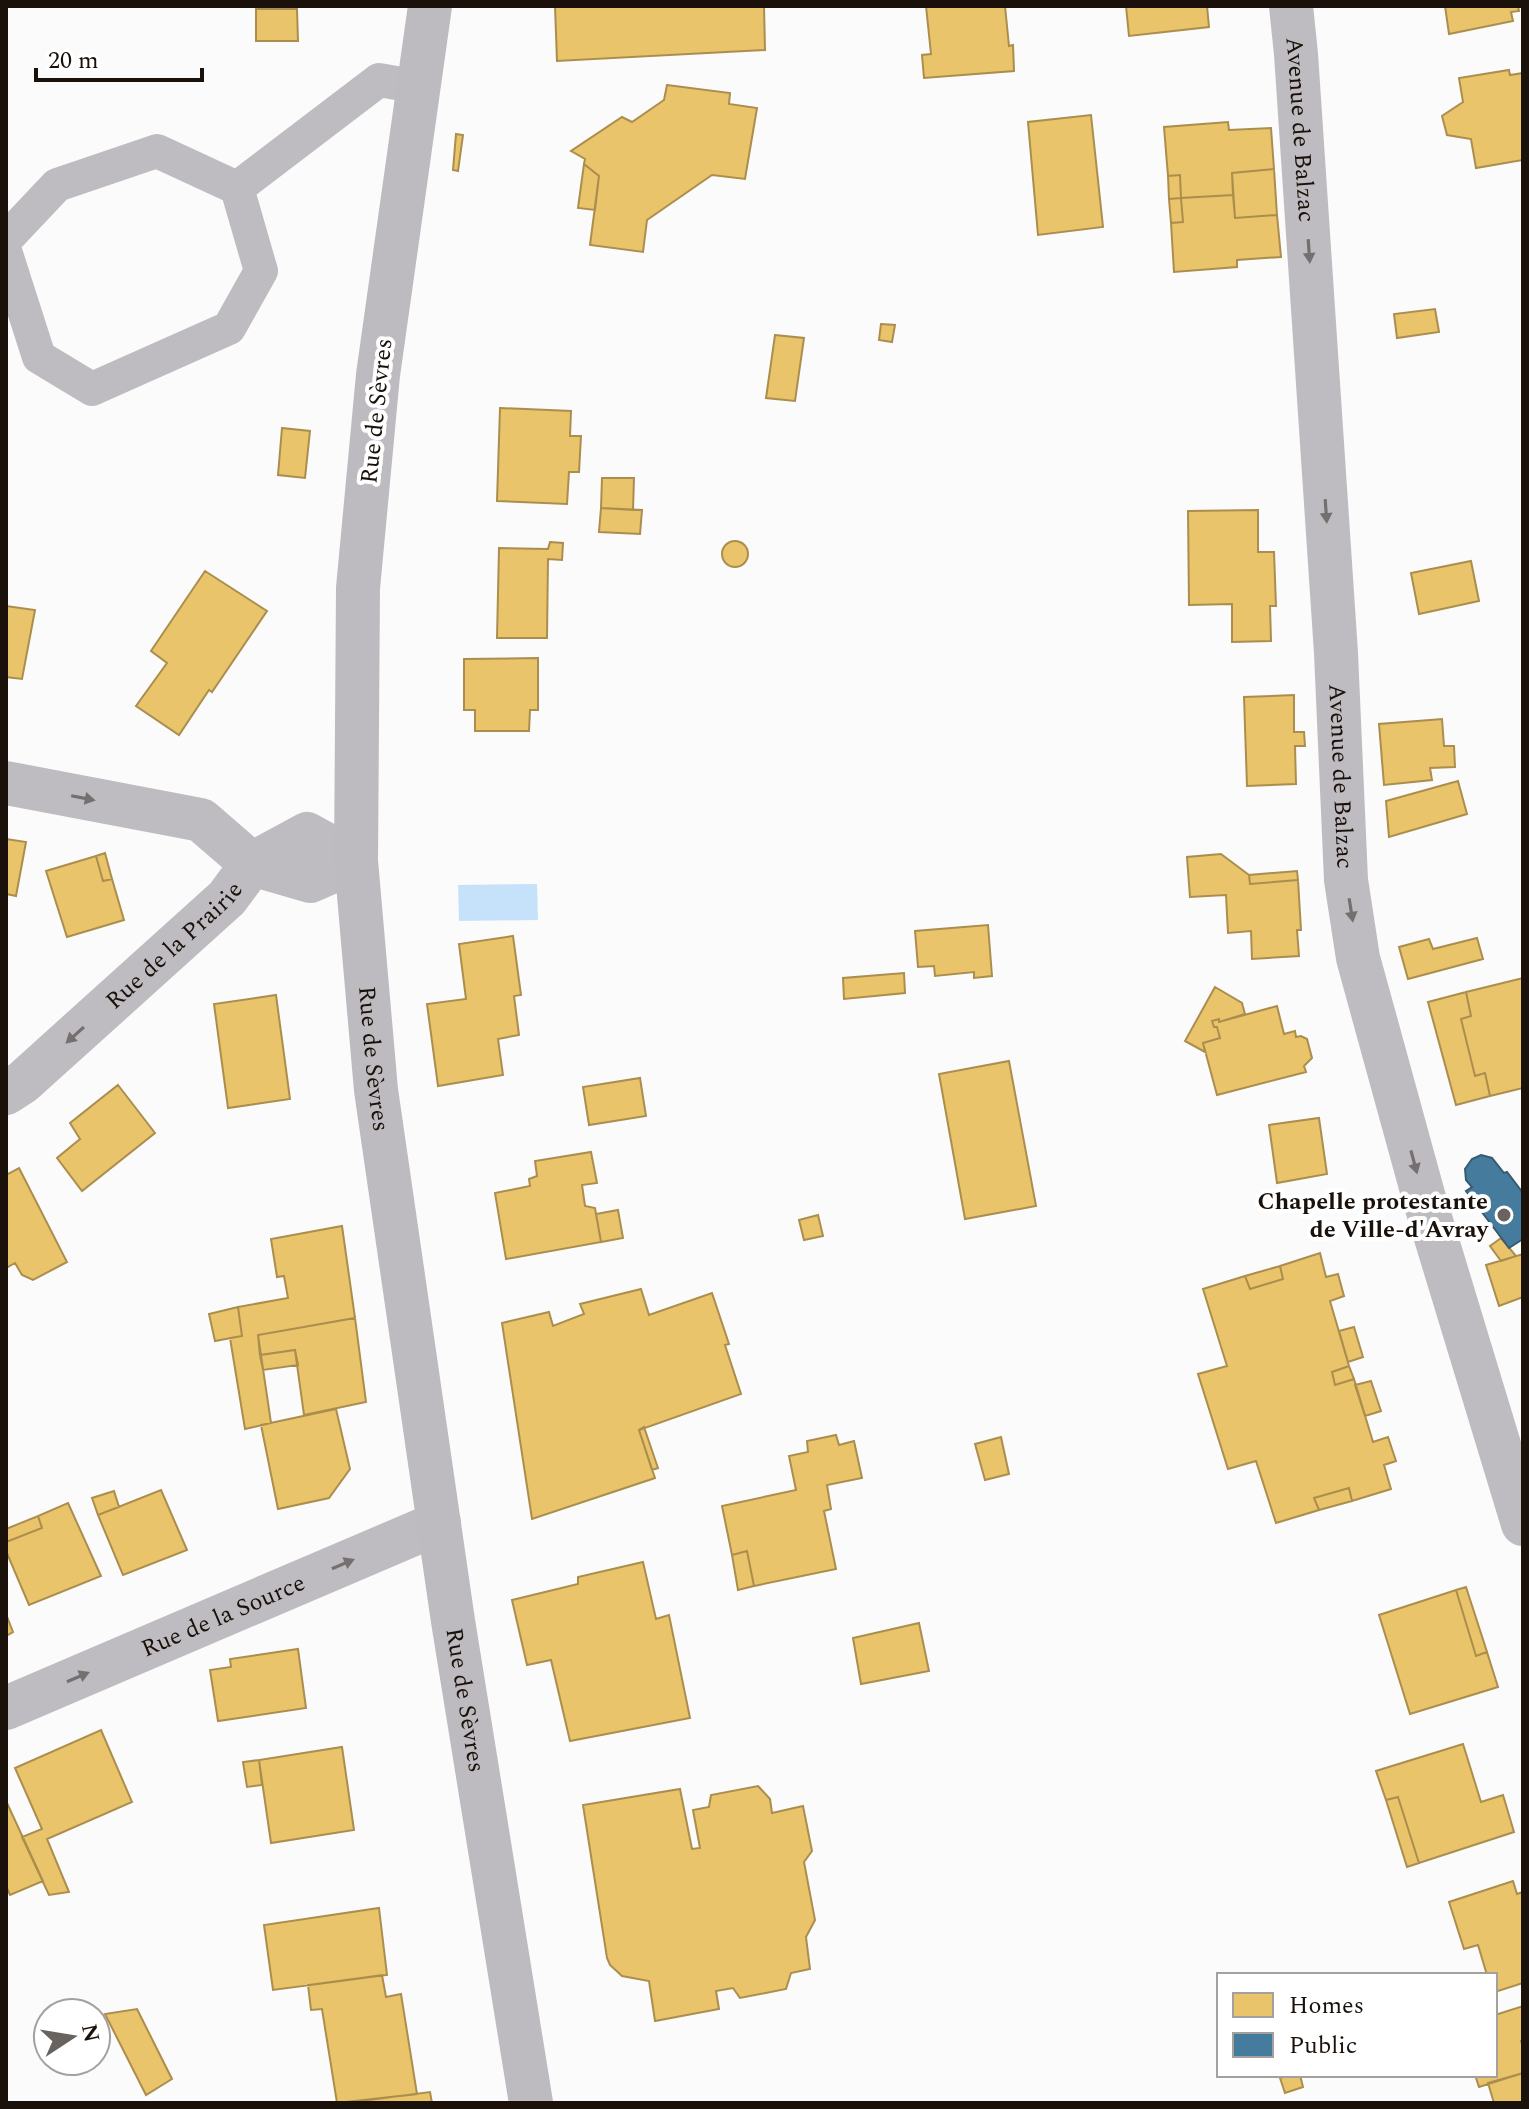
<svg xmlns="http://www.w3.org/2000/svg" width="1529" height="2109" viewBox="0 0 1529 2109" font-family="Spectral,serif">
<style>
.water{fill:#c6e2fa}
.homes{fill:#e9c46a;stroke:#ab8e4e;stroke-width:2}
.public{fill:#457b9d;stroke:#385b71;stroke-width:2}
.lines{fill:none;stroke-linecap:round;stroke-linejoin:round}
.service{stroke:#bebcc0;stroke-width:34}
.minor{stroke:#bebcc0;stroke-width:44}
.secondary{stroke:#bdbbbf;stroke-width:44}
.oneway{fill:#756f6f}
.poi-dot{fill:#69635f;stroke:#fff;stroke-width:3}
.labels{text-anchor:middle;stroke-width:8;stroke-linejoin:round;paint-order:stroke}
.street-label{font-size:24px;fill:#1b110b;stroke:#fff}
.poi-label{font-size:24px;font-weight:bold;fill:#1b110b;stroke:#fff;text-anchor:end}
</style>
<rect width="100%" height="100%" fill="#fbfbfb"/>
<path class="water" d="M537,884L538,920L459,921L458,885Z"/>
<path class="homes" d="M555,6H764L765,50L557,61Z
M926,6H1005L1009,46L1013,45L1014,71L924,78L922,55L931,54Z
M1126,6H1207L1209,27L1129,36Z
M1445,6H1518L1519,11L1511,12L1513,21L1449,34Z
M256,9H297L298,41H256Z
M1509,70L1510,75L1523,73V160L1476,168L1471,139L1447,135L1442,116L1463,102L1459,78Z
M667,85L730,93L729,104L757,108L745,179L712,175L647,220L643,252L590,245L599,176L584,164L585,159L571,151L622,117L632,122L664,100Z
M1091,115L1103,227L1038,235L1028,122Z
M1228,122L1229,130L1271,128L1274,169L1232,173L1233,195L1181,198L1180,175L1168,176L1164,127Z
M456,134L463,135L458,171L453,170Z
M584,164L599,176L595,210L578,208Z
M1274,169L1277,215L1235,218L1232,173Z
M1180,175L1181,198L1169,199L1168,176Z
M1233,195L1235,218L1277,215L1281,257L1237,260V267L1174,272L1171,223L1183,222L1181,198Z
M1181,198L1183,222L1171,223L1169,199Z
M1435,309L1439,332L1397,338L1394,314Z
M881,324L895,325L892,342L879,340Z
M775,335L804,338L795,401L766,398Z
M500,408L571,411L570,436H581L579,472H569L567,504L497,501Z
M282,428L310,431L305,478L278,475Z
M602,478H634L633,510L601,508Z
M601,508L642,510L640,534L599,532Z
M1258,510V552H1274L1276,606H1270L1271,641L1232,642V604L1189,605L1188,511Z
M722 554a13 13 0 1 1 26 0a13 13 0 1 1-26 0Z
M550,542L563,543L562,560L548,559L547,638H497L499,548L548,549Z
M1471,561L1479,601L1419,614L1411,573Z
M205,571L267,611L212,692L209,690L179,735L136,706L167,663L151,651Z
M6,606L35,610L22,679L6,677Z
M538,658V710H530L529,731H475V710H464V659Z
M1294,695V732H1304L1305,746H1295L1296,784L1247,786L1244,697Z
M1442,719L1444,746H1454L1455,767L1430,768L1432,780L1384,785L1379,724Z
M1458,781L1467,814L1389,837L1386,801Z
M6,839L26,842L16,896L6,894Z
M105,853L112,879L103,881L96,856Z
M1221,854L1249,875L1250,884L1298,880L1301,930H1297L1299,956L1252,959L1251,931L1228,933L1226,895L1190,897L1187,857Z
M96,856L103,881L112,879L124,920L67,937L46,871Z
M1297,871L1298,880L1250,884L1249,875Z
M988,925L992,976L974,978V972L935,976L934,966L918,967L915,931Z
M513,936L521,995L514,996L519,1035L498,1039L503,1075L438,1086L427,1004L466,999L459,944Z
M1477,938L1483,959L1408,979L1399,947L1429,939L1433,949Z
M904,973L905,993L844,999L843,978Z
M1523,978V1088L1490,1096L1485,1073L1475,1076L1461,1019L1471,1016L1466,992Z
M1215,987L1242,1003L1245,1014L1219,1022V1019L1212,1021L1214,1027H1217L1220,1038L1203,1043L1205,1052L1185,1041Z
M1466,992L1471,1016L1461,1019L1475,1076L1485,1073L1490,1096L1456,1105L1428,1002Z
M276,995L290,1099L228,1108L214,1004Z
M1277,1006L1284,1034L1295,1031L1296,1037L1301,1036L1307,1039L1312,1058L1304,1066L1306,1072L1217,1095L1203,1043L1220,1038L1217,1027H1214L1212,1021L1219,1019V1022Z
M1009,1061L1036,1206L965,1219L939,1074Z
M640,1078L646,1116L589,1125L583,1087Z
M118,1085L155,1133L82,1191L57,1158L80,1139L70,1123Z
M1319,1118L1327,1174L1277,1183L1269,1125Z
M591,1152L597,1183L582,1185L585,1206L595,1208L601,1242L506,1259L495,1193L530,1186L529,1179L537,1176L535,1161Z
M19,1168L67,1262L33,1280L22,1275L15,1263L6,1268V1175Z
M618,1210L623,1238L601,1242L596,1214Z
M818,1215L823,1236L804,1240L799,1220Z
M342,1226L355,1318L258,1335L271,1423L245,1429L230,1338L242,1336L238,1307L288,1298L284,1276L277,1277L271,1239Z
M1501,1238L1516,1256L1501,1261L1490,1246Z
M1320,1253L1326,1277L1338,1274L1344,1296L1330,1301L1349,1366L1332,1372L1335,1385L1354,1379L1373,1442L1388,1437L1396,1461L1384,1465L1391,1489L1352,1501L1349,1488L1314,1498L1319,1510L1276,1523L1256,1461L1228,1469L1198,1374L1227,1366L1203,1289L1245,1276L1250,1289L1283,1279L1280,1266Z
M1523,1254V1297L1499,1306L1486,1265Z
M1280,1266L1283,1279L1250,1289L1245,1276Z
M641,1289L649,1315L712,1293L729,1344L725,1345L741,1394L639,1430L655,1478L532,1519L502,1323L549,1312L553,1326L584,1314L580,1304Z
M238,1307L242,1336L215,1341L209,1314Z
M355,1318L366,1402L304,1415L295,1350L260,1355L258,1335Z
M1354,1327L1363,1357L1348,1362L1339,1331Z
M295,1350L298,1365L263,1370L260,1355Z
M1349,1366L1354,1379L1335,1385L1332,1372Z
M1371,1381L1381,1411L1365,1416L1355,1385Z
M336,1409L350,1469L329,1498L278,1509L261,1425Z
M644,1427L658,1468L652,1470L639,1430Z
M836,1435L839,1445L854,1441L862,1478L827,1485L831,1509L824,1511L836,1569L754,1586L747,1551L732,1555L722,1506L796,1490L789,1456L808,1452L807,1441Z
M1001,1437L1009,1474L985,1480L975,1444Z
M1349,1488L1352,1501L1319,1510L1314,1498Z
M161,1490L187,1550L123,1575L98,1515Z
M114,1491L119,1507L98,1515L92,1498Z
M68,1503L101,1576L29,1605L6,1551V1542L42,1528L38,1516Z
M38,1516L42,1528L6,1542V1529Z
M747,1551L754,1586L738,1590L732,1555Z
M643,1562L656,1619L669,1615L690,1718L570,1741L551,1660L527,1665L512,1600L578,1584V1577Z
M1466,1587L1487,1652L1476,1656L1456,1590Z
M1456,1590L1476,1656L1487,1652L1498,1687L1410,1714L1379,1615Z
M6,1614L13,1632L6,1636Z
M919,1623L929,1671L861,1684L853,1638Z
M298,1649L306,1708L218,1721L210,1670L231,1667L230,1659Z
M101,1730L132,1802L47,1839L69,1892L49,1895L22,1837L42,1829L15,1768Z
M1463,1744L1481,1802L1503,1795L1514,1832L1419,1863L1398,1797L1386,1800L1376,1771Z
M342,1747L354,1830L271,1843L259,1760Z
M259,1760L262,1785L247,1787L243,1762Z
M758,1786L770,1799L772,1813L803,1806L812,1851L804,1862L815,1920L806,1937L810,1969L791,1973L786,1989L740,1998L733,1988L716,1991L719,2009L655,2021L649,1981L622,1976L610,1965L607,1958L583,1805L680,1789L692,1849L700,1848L693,1810L709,1807L711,1795Z
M1398,1797L1419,1863L1407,1867L1386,1800Z
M7,1803L43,1881L10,1895L6,1886Z
M1513,1881L1517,1894L1523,1892V1983L1495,1992V1975H1487L1478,1945L1464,1949L1449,1902Z
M379,1908L387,1975L273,1990L264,1925Z
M382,1975L386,1997L401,1994L417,2094L337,2103L322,2009L311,2010L308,1985Z
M1523,2006V2041H1521L1523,2047V2073L1479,2087L1475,2075H1495V2015Z
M137,2009L172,2079L146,2095L105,2014Z
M1523,2073V2103H1494L1488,2083Z
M1291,2075H1300L1303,2087L1285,2093L1280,2078Z
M430,2092L432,2103H362L361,2101Z"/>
<path class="public" d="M1481,1155L1492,1158L1504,1173L1507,1172L1523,1193V1239L1509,1248L1466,1191L1472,1187L1466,1180L1465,1169L1472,1159Z"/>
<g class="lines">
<path class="service" d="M237,188L379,80L419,87
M6,239L57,185L157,151L237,188
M6,254L39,357L92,389L229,328L261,271L237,188"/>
<g class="minor">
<path id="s1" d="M1291,6L1296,54L1336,653L1346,880L1358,958L1424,1198L1523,1524"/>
<path d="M6,783L201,820L252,864L310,881L356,861"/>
<path id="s2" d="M6,1093L23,1082L227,898L252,864L307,834L356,861"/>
<path id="s3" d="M6,1708L439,1523"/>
</g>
<path class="secondary" id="s4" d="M430,6L378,375L358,588L356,861L376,1090L453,1621L531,2103"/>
</g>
<defs><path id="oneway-solid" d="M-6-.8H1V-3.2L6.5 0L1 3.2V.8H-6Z" transform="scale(2)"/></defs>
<g class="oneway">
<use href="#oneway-solid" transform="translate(1309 251) rotate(86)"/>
<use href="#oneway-solid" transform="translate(1326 511) rotate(86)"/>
<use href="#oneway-solid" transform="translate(83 798) rotate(11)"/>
<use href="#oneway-solid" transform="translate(1351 910) rotate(81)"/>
<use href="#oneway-solid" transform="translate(75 1035) rotate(138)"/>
<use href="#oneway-solid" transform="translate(1414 1162) rotate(75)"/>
<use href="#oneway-solid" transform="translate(343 1564) rotate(-23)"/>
<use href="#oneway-solid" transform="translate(78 1677) rotate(-23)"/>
</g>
<circle class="poi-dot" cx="1504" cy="1215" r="8"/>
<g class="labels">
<g class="street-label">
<text dy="8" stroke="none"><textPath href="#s1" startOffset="124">Avenue de Balzac</textPath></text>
<text transform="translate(376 411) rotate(-84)" y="8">Rue de Sèvres</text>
<text dy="8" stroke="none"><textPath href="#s1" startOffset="772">Avenue de Balzac</textPath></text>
<text dy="8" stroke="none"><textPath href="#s2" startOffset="224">Rue de la Prairie</textPath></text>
<text dy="8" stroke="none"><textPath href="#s4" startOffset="1058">Rue de Sèvres</textPath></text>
<text dy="8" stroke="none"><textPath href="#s3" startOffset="236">Rue de la Source</textPath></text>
<text dy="8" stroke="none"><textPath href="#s4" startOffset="1706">Rue de Sèvres</textPath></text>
</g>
<g class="poi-label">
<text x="1488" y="1209">Chapelle protestante<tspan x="1488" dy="28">de Ville-d'Avray</tspan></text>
</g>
</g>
<rect width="1529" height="2109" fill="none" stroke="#1b110b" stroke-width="16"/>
<rect x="1217" y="1973" width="280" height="104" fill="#ffffff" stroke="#a4a09d" stroke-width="2"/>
<rect x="1233" y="1993" width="40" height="24" fill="#e9c46a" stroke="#a4a09d" stroke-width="2"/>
<text x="1289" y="2013" font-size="24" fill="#1b110b">Homes</text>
<rect x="1233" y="2033" width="40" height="24" fill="#457b9d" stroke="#a4a09d" stroke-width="2"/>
<text x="1289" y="2053" font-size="24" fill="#1b110b">Public</text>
<g transform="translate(72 2037) rotate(78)"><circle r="38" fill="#ffffff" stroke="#a4a09d" stroke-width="2"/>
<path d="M0-6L14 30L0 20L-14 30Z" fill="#69635f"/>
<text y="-12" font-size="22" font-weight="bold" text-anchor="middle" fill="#1b110b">N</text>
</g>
<path d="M36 68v12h166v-12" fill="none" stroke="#1b110b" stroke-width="4"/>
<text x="48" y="68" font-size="24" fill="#1b110b" stroke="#ffffff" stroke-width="6" paint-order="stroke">20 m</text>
</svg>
